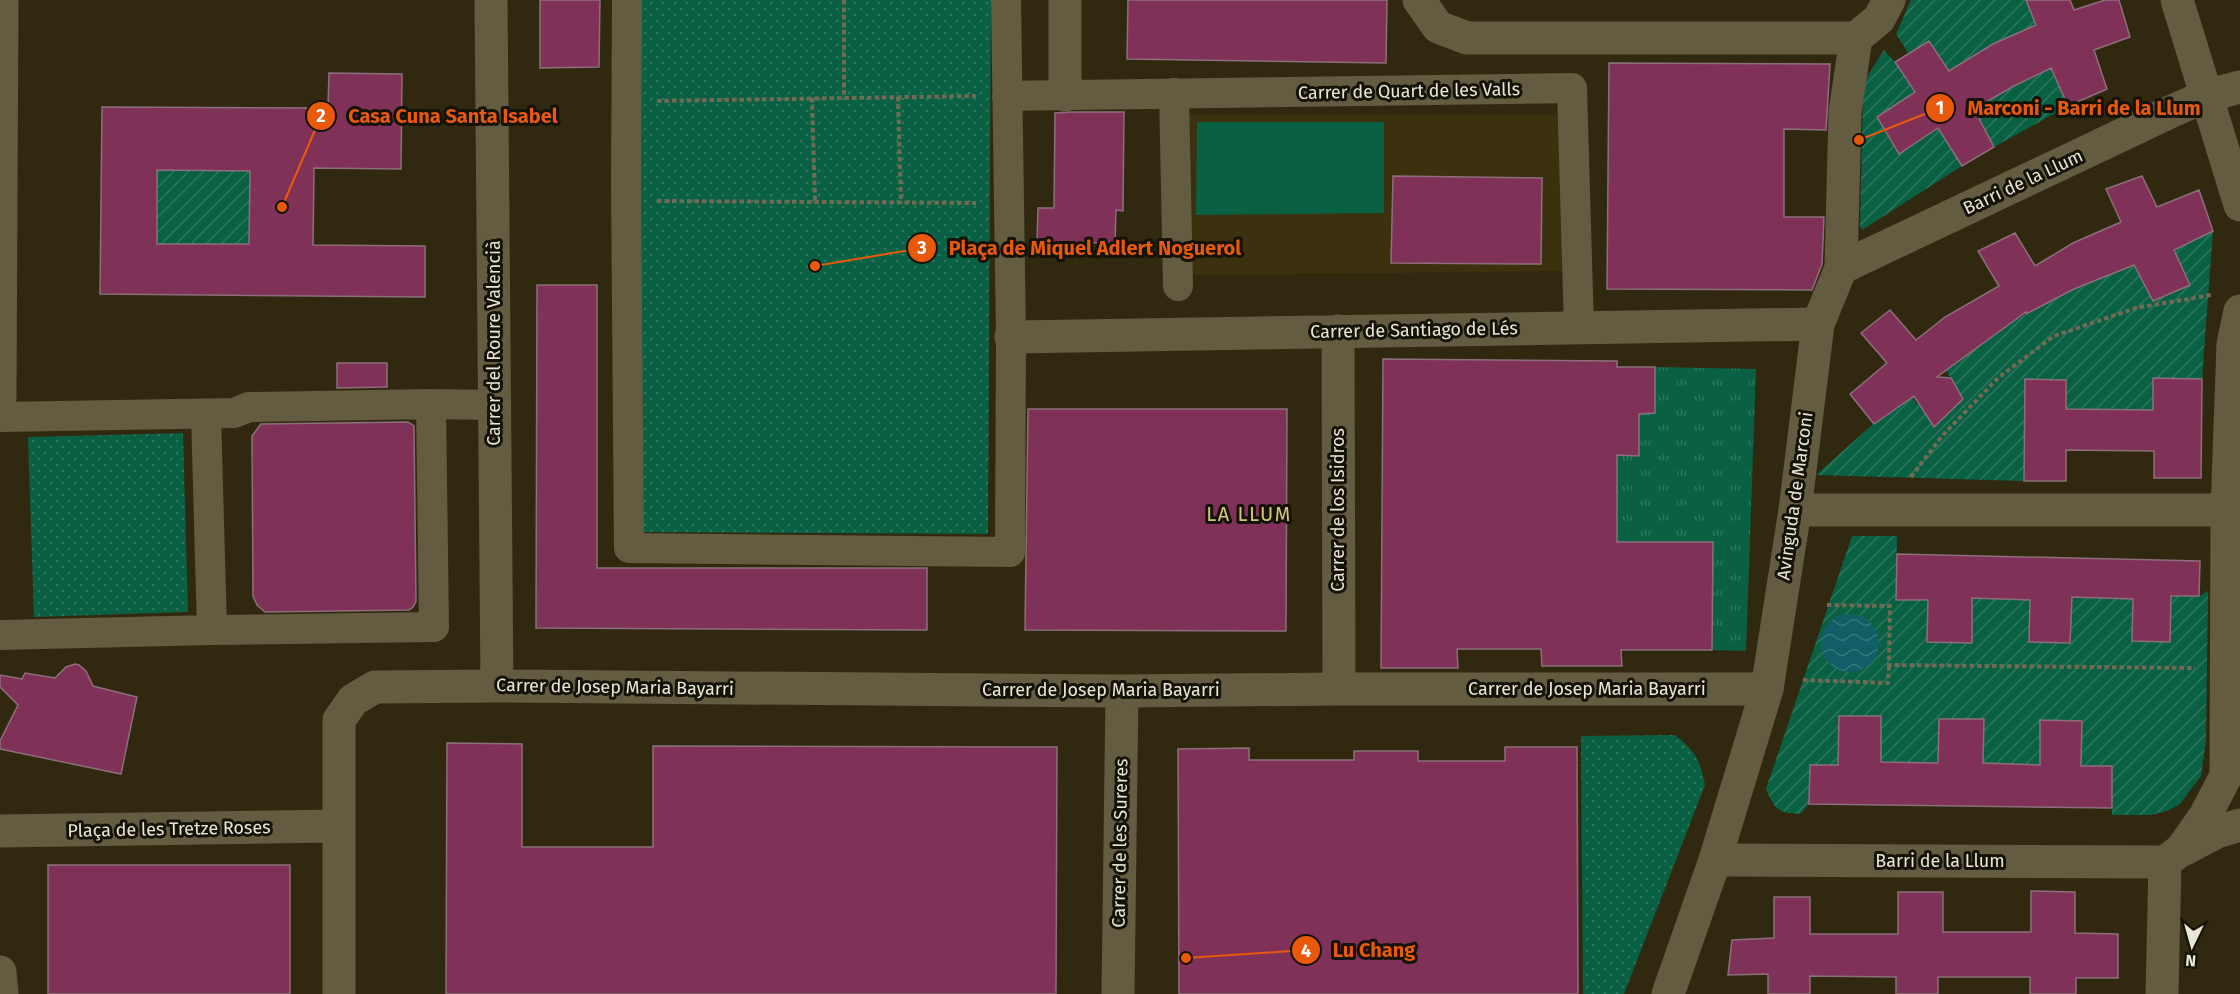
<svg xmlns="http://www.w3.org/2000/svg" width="2240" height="994" viewBox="0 0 2240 994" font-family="'Fira Sans',sans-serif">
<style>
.built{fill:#3b310f}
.grass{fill:url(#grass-tufts)}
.park{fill:url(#park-dots)}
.garden{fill:url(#garden-furrows)}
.pitch{fill:#096043}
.water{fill:url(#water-waves)}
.building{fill:#7f3158;stroke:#8d6f7b;stroke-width:1.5;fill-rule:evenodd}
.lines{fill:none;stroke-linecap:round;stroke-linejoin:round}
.path{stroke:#716b56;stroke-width:4;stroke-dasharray:4.5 3;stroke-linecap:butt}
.pedestrian{stroke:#645c41;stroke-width:30}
.minor{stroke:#645c41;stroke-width:33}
.tertiary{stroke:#645c41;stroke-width:33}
.labels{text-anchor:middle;stroke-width:6;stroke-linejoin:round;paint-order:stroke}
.street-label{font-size:18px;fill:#eae6d7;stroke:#151207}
.neighbourhood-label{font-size:20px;letter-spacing:1.5px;fill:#d5c578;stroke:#151207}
.leader{fill:none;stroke:#e8590c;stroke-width:2}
.callout-dot{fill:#e8590c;stroke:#151207;stroke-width:2}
.mark-label{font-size:18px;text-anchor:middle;font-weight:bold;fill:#fff}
.callout-label{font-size:20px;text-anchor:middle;font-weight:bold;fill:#e8590c;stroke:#151207;stroke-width:6;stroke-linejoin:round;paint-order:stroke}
</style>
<defs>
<pattern id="grass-tufts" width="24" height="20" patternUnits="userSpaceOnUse" patternTransform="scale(1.5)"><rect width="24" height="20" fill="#096043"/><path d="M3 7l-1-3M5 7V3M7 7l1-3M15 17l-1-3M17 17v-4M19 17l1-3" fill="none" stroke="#2d775d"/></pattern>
<pattern id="park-dots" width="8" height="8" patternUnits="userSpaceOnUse" patternTransform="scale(1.5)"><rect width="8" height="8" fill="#096043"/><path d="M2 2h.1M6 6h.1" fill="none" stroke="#2d775d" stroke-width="1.8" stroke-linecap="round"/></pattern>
<pattern id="garden-furrows" width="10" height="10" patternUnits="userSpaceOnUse" patternTransform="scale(1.5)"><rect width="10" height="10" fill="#096043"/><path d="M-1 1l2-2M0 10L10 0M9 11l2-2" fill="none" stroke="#2d775d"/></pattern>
<pattern id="water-waves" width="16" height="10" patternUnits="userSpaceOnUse" patternTransform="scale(1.5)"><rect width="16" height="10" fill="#125e67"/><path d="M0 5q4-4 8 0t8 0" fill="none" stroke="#35757c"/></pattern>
</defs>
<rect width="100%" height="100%" fill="#302910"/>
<path class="built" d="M1190,114L1567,115L1566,271L1188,275Z"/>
<path class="grass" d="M1655,367L1756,369L1746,651L1712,650L1713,542H1617V455H1639V414L1655,413Z"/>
<path class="park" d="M641,0H991L988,534L639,532Z
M183,433L188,612L34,617L28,437Z
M1675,735C1695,751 1700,760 1705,785L1624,994H1583L1581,736Z"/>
<path class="garden" d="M1911,0H2026L2036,25L1993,44L1949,71L1929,41L1909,54L1896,34Z
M1884,50L1895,62L1915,92L1877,117L1899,154L1938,128L1962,166L1862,230L1860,226L1863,93L1868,75Z
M2051,68L2068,106L1994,147L1974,109L2012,87Z
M157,170L250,171L249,244H157Z
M2213,231L2202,379H2153V410L2066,409V380L2025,379L2024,481L1816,475L1873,424L1912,397L1935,426L1963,399L1946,370L2015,320L2074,289L2134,265L2153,300L2189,285L2174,250Z
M1852,536H1897L1896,599L1928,600L1927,642L1971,643L1972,598L2030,600L2029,642L2070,643L2072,597L2133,599L2132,641L2170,642L2171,596H2199L2208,591L2206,740L2201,776L2180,804L2167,811L2151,815H2112V767L2081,766L2082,721L2040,720V765L1983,763V719H1939L1938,763L1881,762V717L1839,716L1838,765H1810L1809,804L1800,814C1778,814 1774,808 1766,789Z"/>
<path class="pitch" d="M1197,122H1384V213L1196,215Z"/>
<path class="water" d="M1821 643a29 29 0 1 1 58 0a29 29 0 1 1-58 0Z"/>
<path class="building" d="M540,0H600L599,67L540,68Z
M1128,0H1387L1386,63L1127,59Z
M2026,0H2070L2074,10L2105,0H2119L2130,37L2094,50L2107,89L2068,106L2051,68L2012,87L1974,109L1994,147L1962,166L1938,128L1899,154L1877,117L1915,92L1895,62L1929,41L1949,71L1993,44L2036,25Z
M1609,63L1830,64L1826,130L1784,129V217H1824L1822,264L1812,290L1607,289Z
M329,73L402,74L401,169L314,168L313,245L425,246V297L100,294L102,107L328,108ZM157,170L250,171L249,244H157Z
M1071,112H1124L1123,211L1116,210L1115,243L1037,242L1038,208H1054L1055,113Z
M1393,176L1542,178L1541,264L1391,263Z
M2142,176L2157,207L2199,190L2213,231L2174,250L2190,285L2153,301L2134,265L2074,289L2026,314V312L1937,377L1951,378L1963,399L1934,427L1914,396L1874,424L1850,394L1887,363L1861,333L1890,310L1916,340L1945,317L1999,286L1978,251L2015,233L2035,266L2073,243L2121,222L2106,189Z
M537,285H597V568H927V630L536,628Z
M1383,359L1617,361V367H1655V413L1639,414V456L1617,455V542H1713L1712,650H1621L1622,666H1542L1541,649H1457L1458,668H1381Z
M337,363H387V387L337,388Z
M2153,378L2202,379L2201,478H2154V451L2066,450V481H2024L2025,379L2066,380V409L2153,410Z
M1028,409H1287L1286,631L1025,630Z
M408,422L414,426L416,601L413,607L409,610L265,612L257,605L253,596L252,436L261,424Z
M1897,554L2200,561L2199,596H2171L2170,642L2132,641L2133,599L2072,597L2070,643L2029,642L2030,600L1972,598V643L1927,642L1928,600H1896Z
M75,664L79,665L86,671L93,686L137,697L121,774L0,749V741L18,705L0,687V675L22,679L25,673L55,678L66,667Z
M1839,716H1881V762L1938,763L1939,719H1984L1983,763L2040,765V720L2082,721L2081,766H2112V808L1809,804L1810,765H1838Z
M447,743L522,744V847H653V746L1057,747L1056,994H446Z
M1505,747H1577L1578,994H1179L1178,749L1249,748V760H1354V751H1418V761H1505Z
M48,865H290V994H48Z
M2031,891L2075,892V933L2118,934V978H2076V994H2030V977H1938V994H1896V977L1810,976V994H1768V974L1728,975L1732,940L1774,938V897H1810V934H1898V892H1943V932H2031Z"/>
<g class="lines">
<path class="path" d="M844,0V98
M898,97L901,203
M812,98L815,203
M657,101L976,96
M657,201L976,203
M1911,477L1942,436L1998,378L2054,336L2136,308L2211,295
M1827,605L1890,606L1889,665L2195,668
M1803,680L1888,683L1889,665"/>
<path class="pedestrian" d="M627,0L626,185L629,548L1010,552L1011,337L1006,0
M1174,93L1178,286
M1007,96L1572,88L1579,328
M0,417L234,413L249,407L431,404L494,405
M212,630L434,627L431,404
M0,635L212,630L206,414"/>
<path class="minor" d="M491,0L497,686
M1065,0V95
M1419,0L1438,27L1467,38H1856
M2177,0L2240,205
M1841,268L2170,112L2206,96L2240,87
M1338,331L1339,689
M1011,337L1818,324
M1795,510H2227
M0,831L339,826
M2183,850L2217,832L2240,825
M1715,860L2165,862
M2165,862L2181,850L2205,816L2226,776L2227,510L2233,344L2240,311
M339,994V720L353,700L375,687L497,686L1122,691L1339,689H1767
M1118,994L1122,691
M2162,994L2165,862"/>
<path class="tertiary" d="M0,398L2,0
M0,972L2,994
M1668,994L1715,860L1767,689L1795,510L1818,324L1841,268L1845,112L1856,38L1879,19L1889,0"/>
</g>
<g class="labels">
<g class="street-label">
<text transform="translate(1409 91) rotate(-1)" y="6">Carrer de Quart de les Valls</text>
<text transform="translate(2023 182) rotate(-25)" y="6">Barri de la Llum</text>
<text transform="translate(1414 330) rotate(-1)" y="6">Carrer de Santiago de Lés</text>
<text transform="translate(494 343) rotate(-90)" y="6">Carrer del Roure Valencià</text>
<text transform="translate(1795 496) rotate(-82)" y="6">Avinguda de Marconi</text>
<text transform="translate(1338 510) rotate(-90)" y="6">Carrer de los Isidros</text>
<text transform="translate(615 687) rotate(1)" y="6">Carrer de Josep Maria Bayarri</text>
<text x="1587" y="695">Carrer de Josep Maria Bayarri</text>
<text x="1101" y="696">Carrer de Josep Maria Bayarri</text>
<text transform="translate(169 829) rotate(-1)" y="6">Plaça de les Tretze Roses</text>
<text transform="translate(1120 843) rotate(-89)" y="6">Carrer de les Sureres</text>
<text x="1940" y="867">Barri de la Llum</text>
</g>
<g class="neighbourhood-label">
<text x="1249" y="521">LA LLUM</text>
</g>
</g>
<path class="leader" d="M1859 140L1940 108M282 207L321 116M815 266L922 248M1186 958L1306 950"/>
<g class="callout-dot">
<circle cx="1859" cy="140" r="6"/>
<circle cx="282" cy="207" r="6"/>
<circle cx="815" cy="266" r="6"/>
<circle cx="1186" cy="958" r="6"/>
<circle cx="1940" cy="108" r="15"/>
<circle cx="321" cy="116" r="15"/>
<circle cx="922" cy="248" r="15"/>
<circle cx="1306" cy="950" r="15"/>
</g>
<g class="mark-label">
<text x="1940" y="114">1</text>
<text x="321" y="122">2</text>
<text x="922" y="254">3</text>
<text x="1306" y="957">4</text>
</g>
<g class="callout-label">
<text x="2084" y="115">Marconi - Barri de la Llum</text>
<text x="453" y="123">Casa Cuna Santa Isabel</text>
<text x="1095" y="255">Plaça de Miquel Adlert Noguerol</text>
<text x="1374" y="957">Lu Chang</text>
</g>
<g transform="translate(2192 946) rotate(185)" stroke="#151207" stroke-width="4.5" paint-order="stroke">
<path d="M0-4.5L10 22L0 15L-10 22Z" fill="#eae6d7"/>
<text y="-9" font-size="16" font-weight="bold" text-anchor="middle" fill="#eae6d7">N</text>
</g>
</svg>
